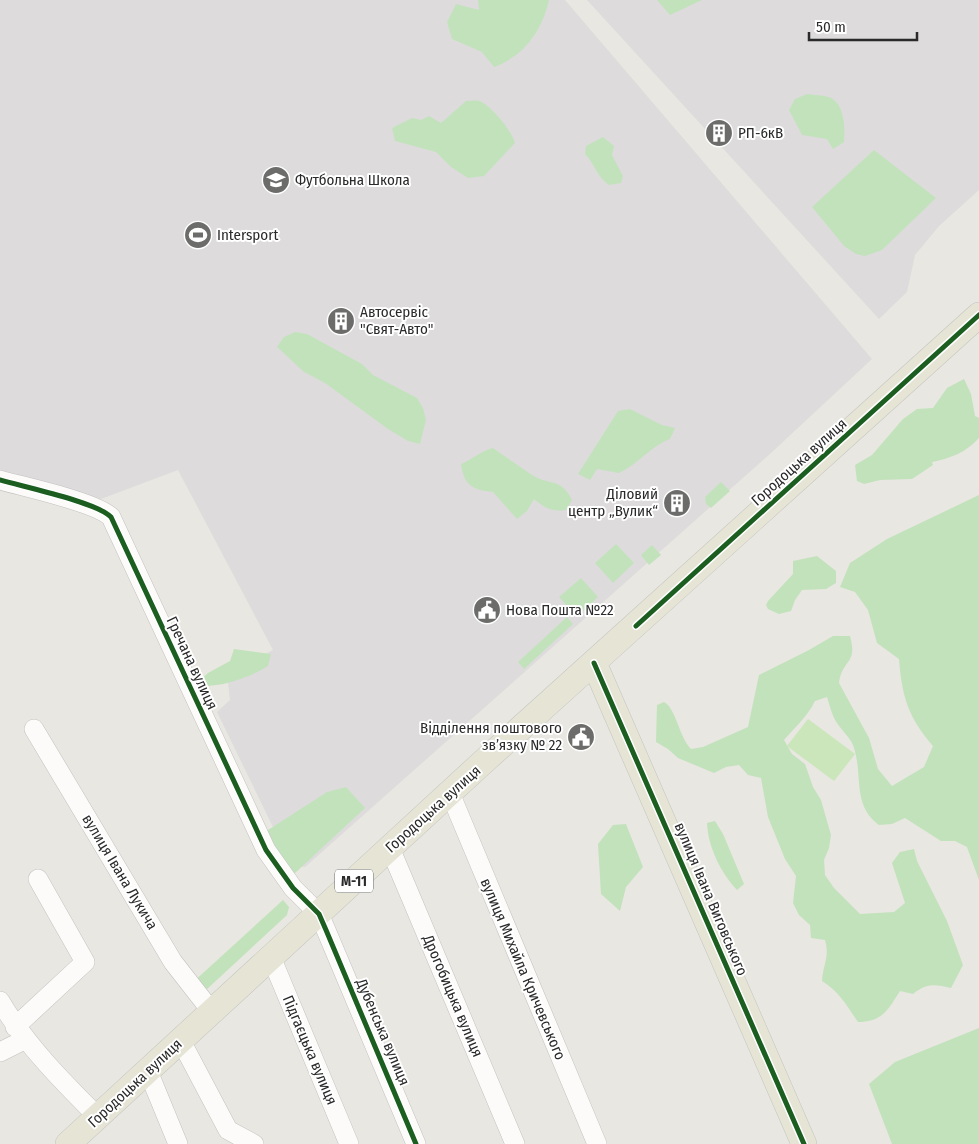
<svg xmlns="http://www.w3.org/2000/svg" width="979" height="1144" viewBox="0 0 979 1144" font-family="'Fira Sans Condensed',sans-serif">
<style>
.industrial{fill:#dddbdc}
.green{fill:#c2e2bc}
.pitch{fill:#cae6ba}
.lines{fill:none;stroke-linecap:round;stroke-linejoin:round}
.minor-casing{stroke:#c2c2c1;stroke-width:20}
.major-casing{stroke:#c4c4c2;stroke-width:26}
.minor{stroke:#fcfbfa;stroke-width:19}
.major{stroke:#e5e4d5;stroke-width:25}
.cycleway-casing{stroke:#fff;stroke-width:8}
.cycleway{stroke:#1b5e20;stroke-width:5}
.labels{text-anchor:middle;stroke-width:4;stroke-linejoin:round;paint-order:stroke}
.shield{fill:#fff;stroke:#6a6a6a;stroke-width:1}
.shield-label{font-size:14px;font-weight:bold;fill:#2a2a2a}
.poi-label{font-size:15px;fill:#2a2a2a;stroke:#fff;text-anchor:start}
.street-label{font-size:15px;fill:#2a2a2a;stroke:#fff}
</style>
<rect width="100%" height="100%" fill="#e8e7e1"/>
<path class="industrial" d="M0,0H565L872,359L771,453L305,867L292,866L217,712L230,700L227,674L273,650L178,470L101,499L0,470Z
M587,0H979V190L939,226L915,255L907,292L879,319Z"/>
<path class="green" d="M478,0H549C542,31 524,56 494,67L482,52L452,39L447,22L456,4L479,10Z
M657,0H702L670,15Z
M807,94C814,95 825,95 831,98C845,105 845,129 844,142L833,149L827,139L802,135L789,110L795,99Z
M466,101C470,101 475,100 479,101C490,104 512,131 515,143L484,176L468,178L451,167L436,152L395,141L392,128L412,118L421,120L429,116L441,123Z
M603,137L614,146L612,155L623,176L621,183L609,185C596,176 595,164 585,154L586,146Z
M874,150L936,198L882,250L865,256L856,254L844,246L812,207Z
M295,332L307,334L362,364L373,375L417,398L423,408L426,420L420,444L408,441L388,429L325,383L304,372L277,347L284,337Z
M964,379L971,394L975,416L979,418V438C965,453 951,458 932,462L933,465L912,479L880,480L864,484L857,481L855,465L872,455L903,419L917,409L933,408L947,388Z
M630,409L662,425L675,428L670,439C651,446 638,464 619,473L597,469L590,480L578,474L618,411Z
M493,448C506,457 519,466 532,475C549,486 561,477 572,500L566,510C551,512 545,508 534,499L527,511L517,519L493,492C472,490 464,485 461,464C473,459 481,451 493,448Z
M721,482L730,491L711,508L706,504L705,497Z
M979,495V880L967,847L955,841H941L905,818L892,824L879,825C851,804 864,775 853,745C849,736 842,731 837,723C832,716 830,706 827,697L815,701C808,716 795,727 784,740L792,754L805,764L813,787L821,800L831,835L829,848L824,860L825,875L834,888L860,914L894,912L905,903L892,863L900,852L914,849L917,861L947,921L963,965L951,988C935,984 926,983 913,994L900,991C888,1010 882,1022 858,1022C846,1005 840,992 822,981C823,964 830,957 825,940L811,938L810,925L799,915L793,903L796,876L785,859L768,817L761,778L748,775L739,765L726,767L714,773L678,758L668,749L656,742L657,705L664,702C676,708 679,737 691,749L703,747L748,727L759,675L809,650L833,636H850C858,665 842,659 839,683L869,738L878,769L892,786L924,767L933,746C908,717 902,697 899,659L877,643L868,610L855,592L840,587L850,563L887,539Z
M616,544L634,563L613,583L595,563Z
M652,545L661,555L649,565L641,555Z
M817,556L836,571V583L826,589L802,590L795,600L791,611L779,614L768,609L766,605L768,601L793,574V561Z
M581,578L598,597L577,617L559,597Z
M567,617L573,624L524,669L518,662Z
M234,649L271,654L268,666C248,678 223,687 199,686V681L208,673L230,661Z
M346,787L365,808L295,873L285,869L265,832L327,792Z
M715,821L723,834L744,884L737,890C721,873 708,847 707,823Z
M626,824L643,867L626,887L620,911L601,894L598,844L613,825Z
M283,900L289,907L287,915L206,990L191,984Z
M979,1028V1144H892L869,1084L895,1062Z"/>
<path class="pitch" d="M808,719L855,754L834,781L787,746Z"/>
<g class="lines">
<g class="minor-casing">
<path id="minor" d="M0,480C24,487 96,502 111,517L266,850L293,888L319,914L326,930L416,1144
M34,729L173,962L212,1012
M450,793L597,1144
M390,848L515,1144
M271,957L349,1144
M0,1001C26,1045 62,1081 98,1117
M15,1027L85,962L38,879
M181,1041L228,1130L254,1144
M0,1052L26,1039
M148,1071L178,1144"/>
</g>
<g class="major-casing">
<path id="major" d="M594,663L804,1144
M68,1144L482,763L979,315"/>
</g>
<use href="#minor" class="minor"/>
<use href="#major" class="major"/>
<g class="cycleway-casing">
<path id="cycleway" d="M0,480C24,487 96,502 111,517L266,850L293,888L319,914L326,930L416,1144
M636,626L979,315
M594,663L804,1144"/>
</g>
<use href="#cycleway" class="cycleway"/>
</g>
<defs>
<g id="building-disc" transform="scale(1.4375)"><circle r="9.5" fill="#6c6c6a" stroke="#fff"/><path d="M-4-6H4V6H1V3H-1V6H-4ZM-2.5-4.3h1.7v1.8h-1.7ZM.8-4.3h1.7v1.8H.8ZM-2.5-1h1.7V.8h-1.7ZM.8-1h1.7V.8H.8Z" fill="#fff"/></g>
<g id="school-disc" transform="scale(1.4375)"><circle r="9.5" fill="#6c6c6a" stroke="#fff"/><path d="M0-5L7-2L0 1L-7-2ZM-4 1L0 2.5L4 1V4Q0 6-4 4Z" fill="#fff"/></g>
<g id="stadium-disc" transform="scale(1.4375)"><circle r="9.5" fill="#6c6c6a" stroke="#fff"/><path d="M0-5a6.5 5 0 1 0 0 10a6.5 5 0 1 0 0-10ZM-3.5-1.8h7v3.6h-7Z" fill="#fff"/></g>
<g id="civic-disc" transform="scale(1.4375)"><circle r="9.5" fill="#6c6c6a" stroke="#fff"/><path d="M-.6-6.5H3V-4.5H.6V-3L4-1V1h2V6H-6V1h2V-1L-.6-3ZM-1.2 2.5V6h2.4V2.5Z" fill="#fff"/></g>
</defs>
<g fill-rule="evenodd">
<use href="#building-disc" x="719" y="133"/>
<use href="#school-disc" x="276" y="180"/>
<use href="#stadium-disc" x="198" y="235"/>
<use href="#building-disc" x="341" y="321"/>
<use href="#building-disc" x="677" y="503"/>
<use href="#civic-disc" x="487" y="610"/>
<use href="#civic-disc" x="581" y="737"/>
</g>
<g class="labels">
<rect class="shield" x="335" y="869.5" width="38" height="23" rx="4"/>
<g class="shield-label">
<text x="354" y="886">М-11</text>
</g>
<g class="poi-label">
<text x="738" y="138">РП-6кВ</text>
<text x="295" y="185">Футбольна Школа</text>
<text x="217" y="240">Intersport</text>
<text x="360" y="317">Автосервіс<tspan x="360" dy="17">"Свят-Авто"</tspan></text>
<text x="658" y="499" text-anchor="end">Діловий<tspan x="658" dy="17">центр „Вулик“</tspan></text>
<text x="506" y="615">Нова Пошта №22</text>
<text x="562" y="733" text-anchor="end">Відділення поштового<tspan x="562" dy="17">зв’язку № 22</tspan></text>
</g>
<g class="street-label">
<text transform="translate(799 462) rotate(-42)" y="5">Городоцька вулиця</text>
<text transform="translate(192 663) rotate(65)" y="5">Гречана вулиця</text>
<text transform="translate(433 809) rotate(-42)" y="5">Городоцька вулиця</text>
<text transform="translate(120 872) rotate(59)" y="5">вулиця Івана Лукича</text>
<text transform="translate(711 899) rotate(67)" y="5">вулиця Івана Виговського</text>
<text transform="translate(523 969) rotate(67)" y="5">вулиця Михайла Кричевського</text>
<text transform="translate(453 996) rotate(67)" y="5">Дрогобицька вулиця</text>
<text transform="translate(383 1032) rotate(67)" y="5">Дубенська вулиця</text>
<text transform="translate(310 1050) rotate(67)" y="5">Підгаєцька вулиця</text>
<text transform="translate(135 1083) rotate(-43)" y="5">Городоцька вулиця</text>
</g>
</g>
<path d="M809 32v8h108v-8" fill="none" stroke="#2a2a2a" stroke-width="2.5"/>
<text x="816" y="32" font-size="15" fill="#2a2a2a" stroke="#ffffff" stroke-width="4" paint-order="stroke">50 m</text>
</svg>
